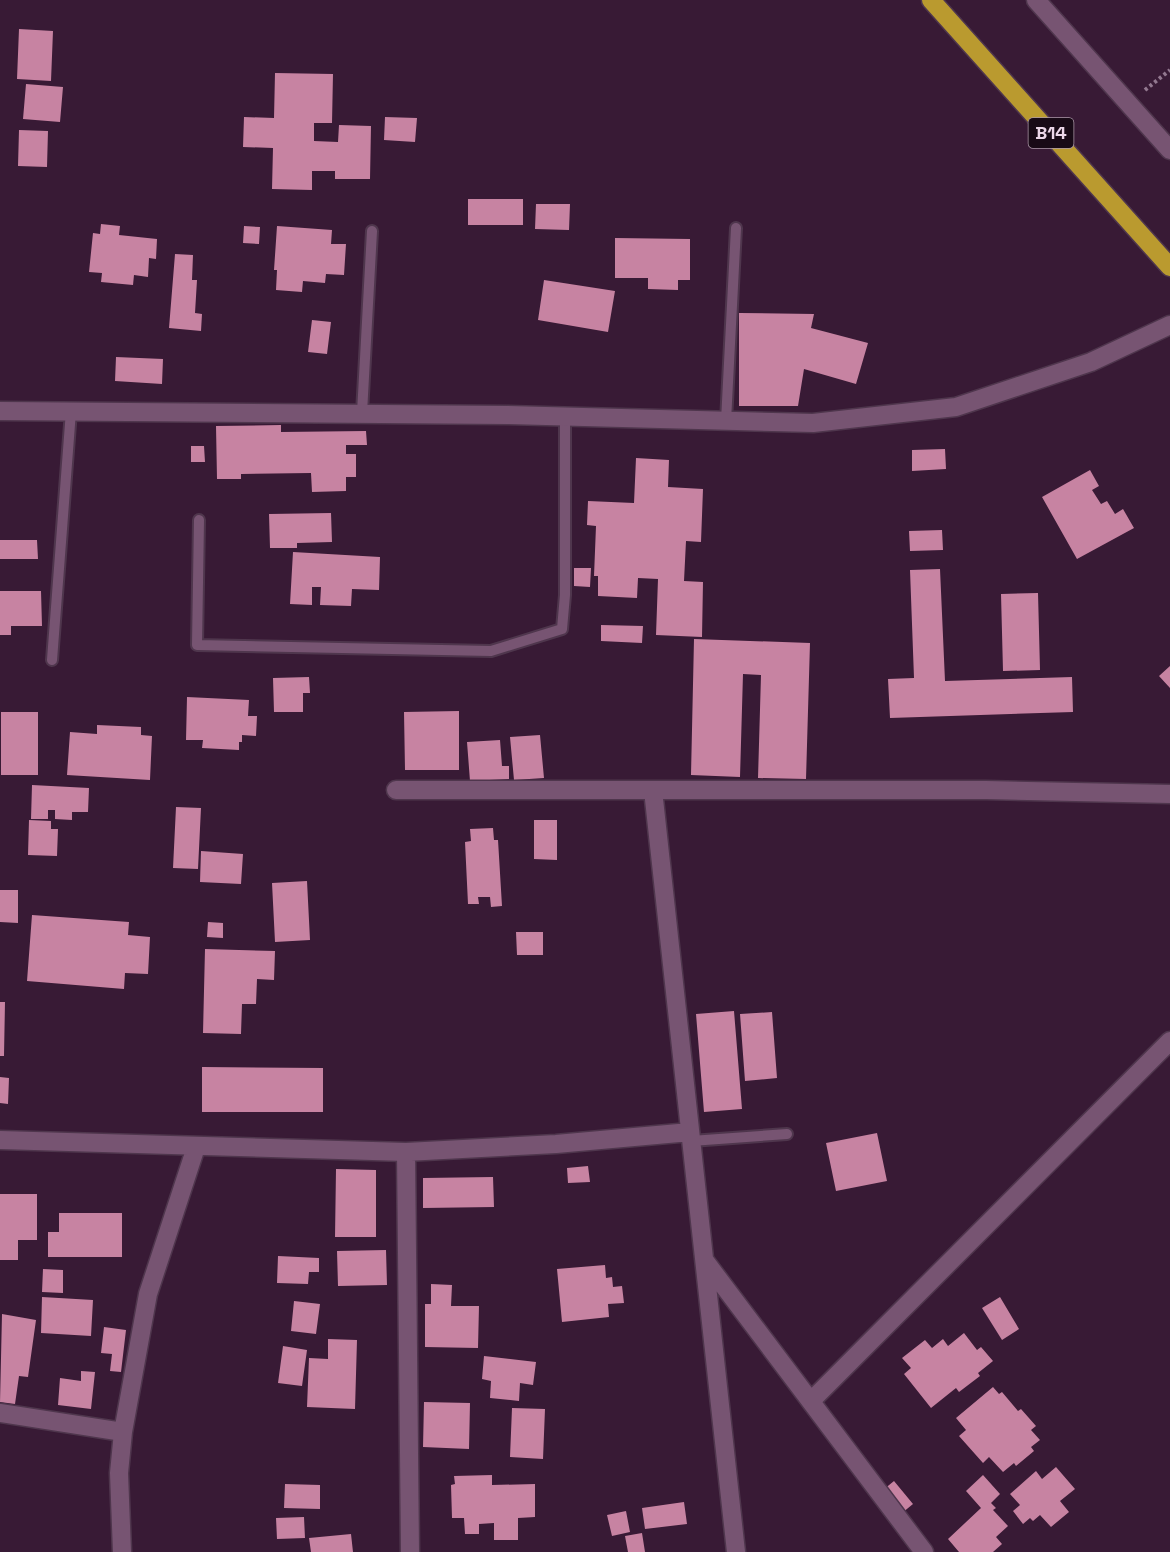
<svg xmlns="http://www.w3.org/2000/svg" width="1170" height="1552" viewBox="0 0 1170 1552" font-family="'Space Grotesk',sans-serif">
<style>
.building{fill:#c783a2}
.lines{fill:none;stroke-linecap:round;stroke-linejoin:round}
.lane-casing{stroke:#4f364d;stroke-width:14}
.street-casing{stroke:#4f364d;stroke-width:21}
.highway-casing{stroke:#4f364d;stroke-width:21}
.path{stroke:#92788f;stroke-width:4;stroke-dasharray:3 3;stroke-linecap:butt}
.lane{stroke:#775472;stroke-width:10}
.street{stroke:#775472;stroke-width:18}
.highway{stroke:#ba9a2f;stroke-width:18}
.labels{text-anchor:middle;stroke-width:6;stroke-linejoin:round;paint-order:stroke}
.shield{fill:#180a16;stroke:#ac99a9;stroke-width:1.5}
.shield-label{font-size:18px;font-weight:bold;fill:#ebd6e8}
</style>
<rect width="100%" height="100%" fill="#381a35"/>
<path class="building" d="M19,29L53,31L51,81L17,79Z
M275,73L333,74L332,123H314V141L338,142L339,125L371,126L370,179H335V171H312V190L272,189L273,148L243,147L244,117L274,118Z
M26,84L63,87L60,122L23,119Z
M385,117L417,118L415,142L384,140Z
M19,130L48,131L47,167L18,166Z
M468,199H523V225H468Z
M536,204H570L569,230L535,229Z
M101,224L120,226L119,235L157,239L156,259L149,258L148,277L134,275L133,285L101,282L102,273L89,272L93,233L100,234Z
M244,226L260,227L259,244L243,243Z
M277,226L332,230L331,244H346L344,275L326,274L325,283L303,281L302,292L276,290L277,270H274Z
M615,238L690,239V280H678V290L648,289V278H615Z
M175,254L193,255L192,280H197L195,313L202,314L201,331L169,328Z
M544,280L615,291L608,332L538,320Z
M739,313L814,314L811,328L868,343L856,384L804,369L798,406H739Z
M312,320L331,322L327,354L308,352Z
M116,357L163,359L162,384L115,381Z
M281,425V432L366,431L367,445H346V454H356V477H346V491L312,492L311,473L241,474V479H217L216,426Z
M191,446H204L205,462H191Z
M945,449L946,469L912,471V450Z
M636,458L669,460L668,487L703,489L701,542L686,541L684,581L703,582L702,637L656,635L658,579L638,578L637,598L598,596V576H594L596,526L587,525L588,501L634,503Z
M1090,470L1099,486L1092,490L1101,504L1107,501L1115,514L1123,509L1134,528L1077,559L1042,497Z
M331,513L332,542L297,543V548H270L269,514Z
M942,530L943,550L910,551L909,531Z
M0,540H37L38,559H0Z
M293,552L380,557L379,590L352,589L351,606L320,605L321,587H312V605L290,604Z
M574,568H591L590,587L574,586Z
M940,569L945,681L1072,677L1073,712L890,718L888,679L914,678L910,570Z
M0,591H41L42,626H11V635H0Z
M1038,593L1040,670L1003,671L1001,594Z
M601,625L643,626L642,643L601,641Z
M694,639L810,643L806,779L758,778L761,675L743,674L740,777L691,775Z
M1170,666V688L1159,676Z
M309,677L310,693H303V712H274L273,678Z
M187,697L249,700L248,716H257L256,736L242,735V742H239V750L202,748L203,740H186Z
M459,711V770H405L404,712Z
M1,712H38V775H1Z
M97,725L141,727V735L152,736L150,780L67,775L70,732L97,734Z
M540,735L544,778L514,780L510,737Z
M500,740L502,766H509V779L470,781L467,742Z
M32,785L89,788L88,812H72V820L55,819V810H48V819H31Z
M176,807L201,808L198,869L173,868Z
M29,820L51,821V829H58L57,856L28,855Z
M534,820H557V860L534,859Z
M493,828L494,840H498L502,906L491,907L490,897H478L479,904H468L465,842L471,841L470,829Z
M201,851L243,854L241,884L200,882Z
M307,881L310,940L275,942L272,883Z
M0,890H18V923L0,922Z
M32,915L129,922L128,935L150,937L148,974L125,973L124,989L27,981Z
M208,922L223,923V938L207,937Z
M516,932H543V955H517Z
M205,949L275,951L274,980L257,979L256,1004H242L241,1034L203,1033Z
M0,1002H5L4,1056H0Z
M734,1011L742,1109L704,1112L696,1014Z
M772,1012L777,1078L745,1081L740,1014Z
M202,1067L323,1068V1112H202Z
M0,1077L9,1078L8,1104L0,1103Z
M877,1133L887,1181L836,1191L826,1143Z
M588,1166L590,1182L568,1183L567,1168Z
M336,1169L376,1170V1237H335Z
M493,1177L494,1207L423,1208V1178Z
M0,1194H37V1240H18V1260H0Z
M59,1213H122V1257H48V1232H59Z
M386,1250L387,1285L338,1286L337,1251Z
M278,1256L319,1258V1272H309L308,1284L277,1283Z
M605,1265L606,1278L612,1277L613,1287L622,1286L624,1303L608,1304L609,1317L562,1322L557,1269Z
M43,1269L63,1270V1293L42,1292Z
M431,1284L452,1285L451,1306H479L478,1348L425,1347V1304H431Z
M42,1297L93,1300L91,1336L41,1333Z
M1000,1297L1019,1329L1002,1340L982,1308Z
M294,1301L320,1304L316,1334L291,1331Z
M2,1314L36,1320L28,1377L19,1376L15,1404L0,1402Z
M104,1327L126,1330L121,1372L110,1371L112,1354L101,1353Z
M964,1333L977,1350L981,1347L993,1361L978,1373L980,1376L959,1392L956,1388L931,1408L904,1374L911,1368L902,1358L925,1340L932,1348L943,1339L948,1346Z
M328,1339L357,1340L355,1409L307,1407L309,1358L328,1359Z
M283,1346L307,1350L302,1386L278,1383Z
M484,1356L536,1362L533,1385L520,1383L519,1401L490,1398L491,1381L482,1379Z
M81,1371L95,1372L91,1409L58,1405L60,1378L81,1381Z
M993,1387L999,1394L1002,1392L1018,1411L1021,1409L1036,1426L1031,1430L1040,1440L1031,1447L1034,1451L1016,1466L1014,1463L1003,1472L989,1457L983,1463L959,1436L966,1430L956,1418Z
M424,1402L470,1403L469,1449L423,1447Z
M512,1408L545,1409L543,1459L510,1457Z
M1056,1467L1075,1489L1060,1501L1069,1512L1051,1527L1040,1515L1033,1521L1030,1518L1023,1524L1013,1511L1020,1505L1010,1494L1036,1471L1042,1479Z
M492,1475V1485L535,1484V1517L518,1518V1540H494V1523L479,1524V1534H465L464,1518H452L451,1485L455,1484L454,1476Z
M983,1475L1000,1494L991,1503L996,1508L993,1510L1008,1526L996,1537L1002,1544L993,1552H959L948,1539L981,1508L966,1491Z
M894,1481L913,1504L902,1513L883,1490Z
M285,1484L320,1485V1509L284,1508Z
M684,1502L687,1524L645,1529L642,1508Z
M626,1511L630,1532L612,1536L607,1515Z
M304,1517L305,1538L277,1539L276,1518Z
M642,1533L645,1552H628L625,1536Z
M351,1534L353,1552H311L309,1538Z"/>
<g class="lines">
<g class="lane-casing">
<path id="lane" d="M362,413L372,231
M726,421L736,228
M199,520L197,645L491,651L562,629L565,595V416
M52,660L71,411
M691,1141L787,1134"/>
</g>
<g class="street-casing">
<path id="street" d="M1036,0L1170,150
M0,411L507,415L813,423L956,407L1091,362L1170,325
M396,790H986L1170,794
M653,790L736,1552
M0,1140L406,1152L556,1144L690,1132
M406,1152L410,1552
M705,1261L924,1552
M811,1401L1170,1041
M0,1413L123,1432
M122,1552L119,1473L123,1432L148,1294L196,1147"/>
</g>
<g class="highway-casing">
<path id="highway" d="M931,0L1170,267"/>
</g>
<path class="path" d="M1145,90L1170,70"/>
<use href="#lane" class="lane"/>
<use href="#street" class="street"/>
<use href="#highway" class="highway"/>
</g>
<g class="labels">
<rect class="shield" x="1028.5" y="118" width="45" height="30" rx="4.5"/>
<g class="shield-label">
<text x="1051" y="139">B14</text>
</g>
</g>
</svg>
